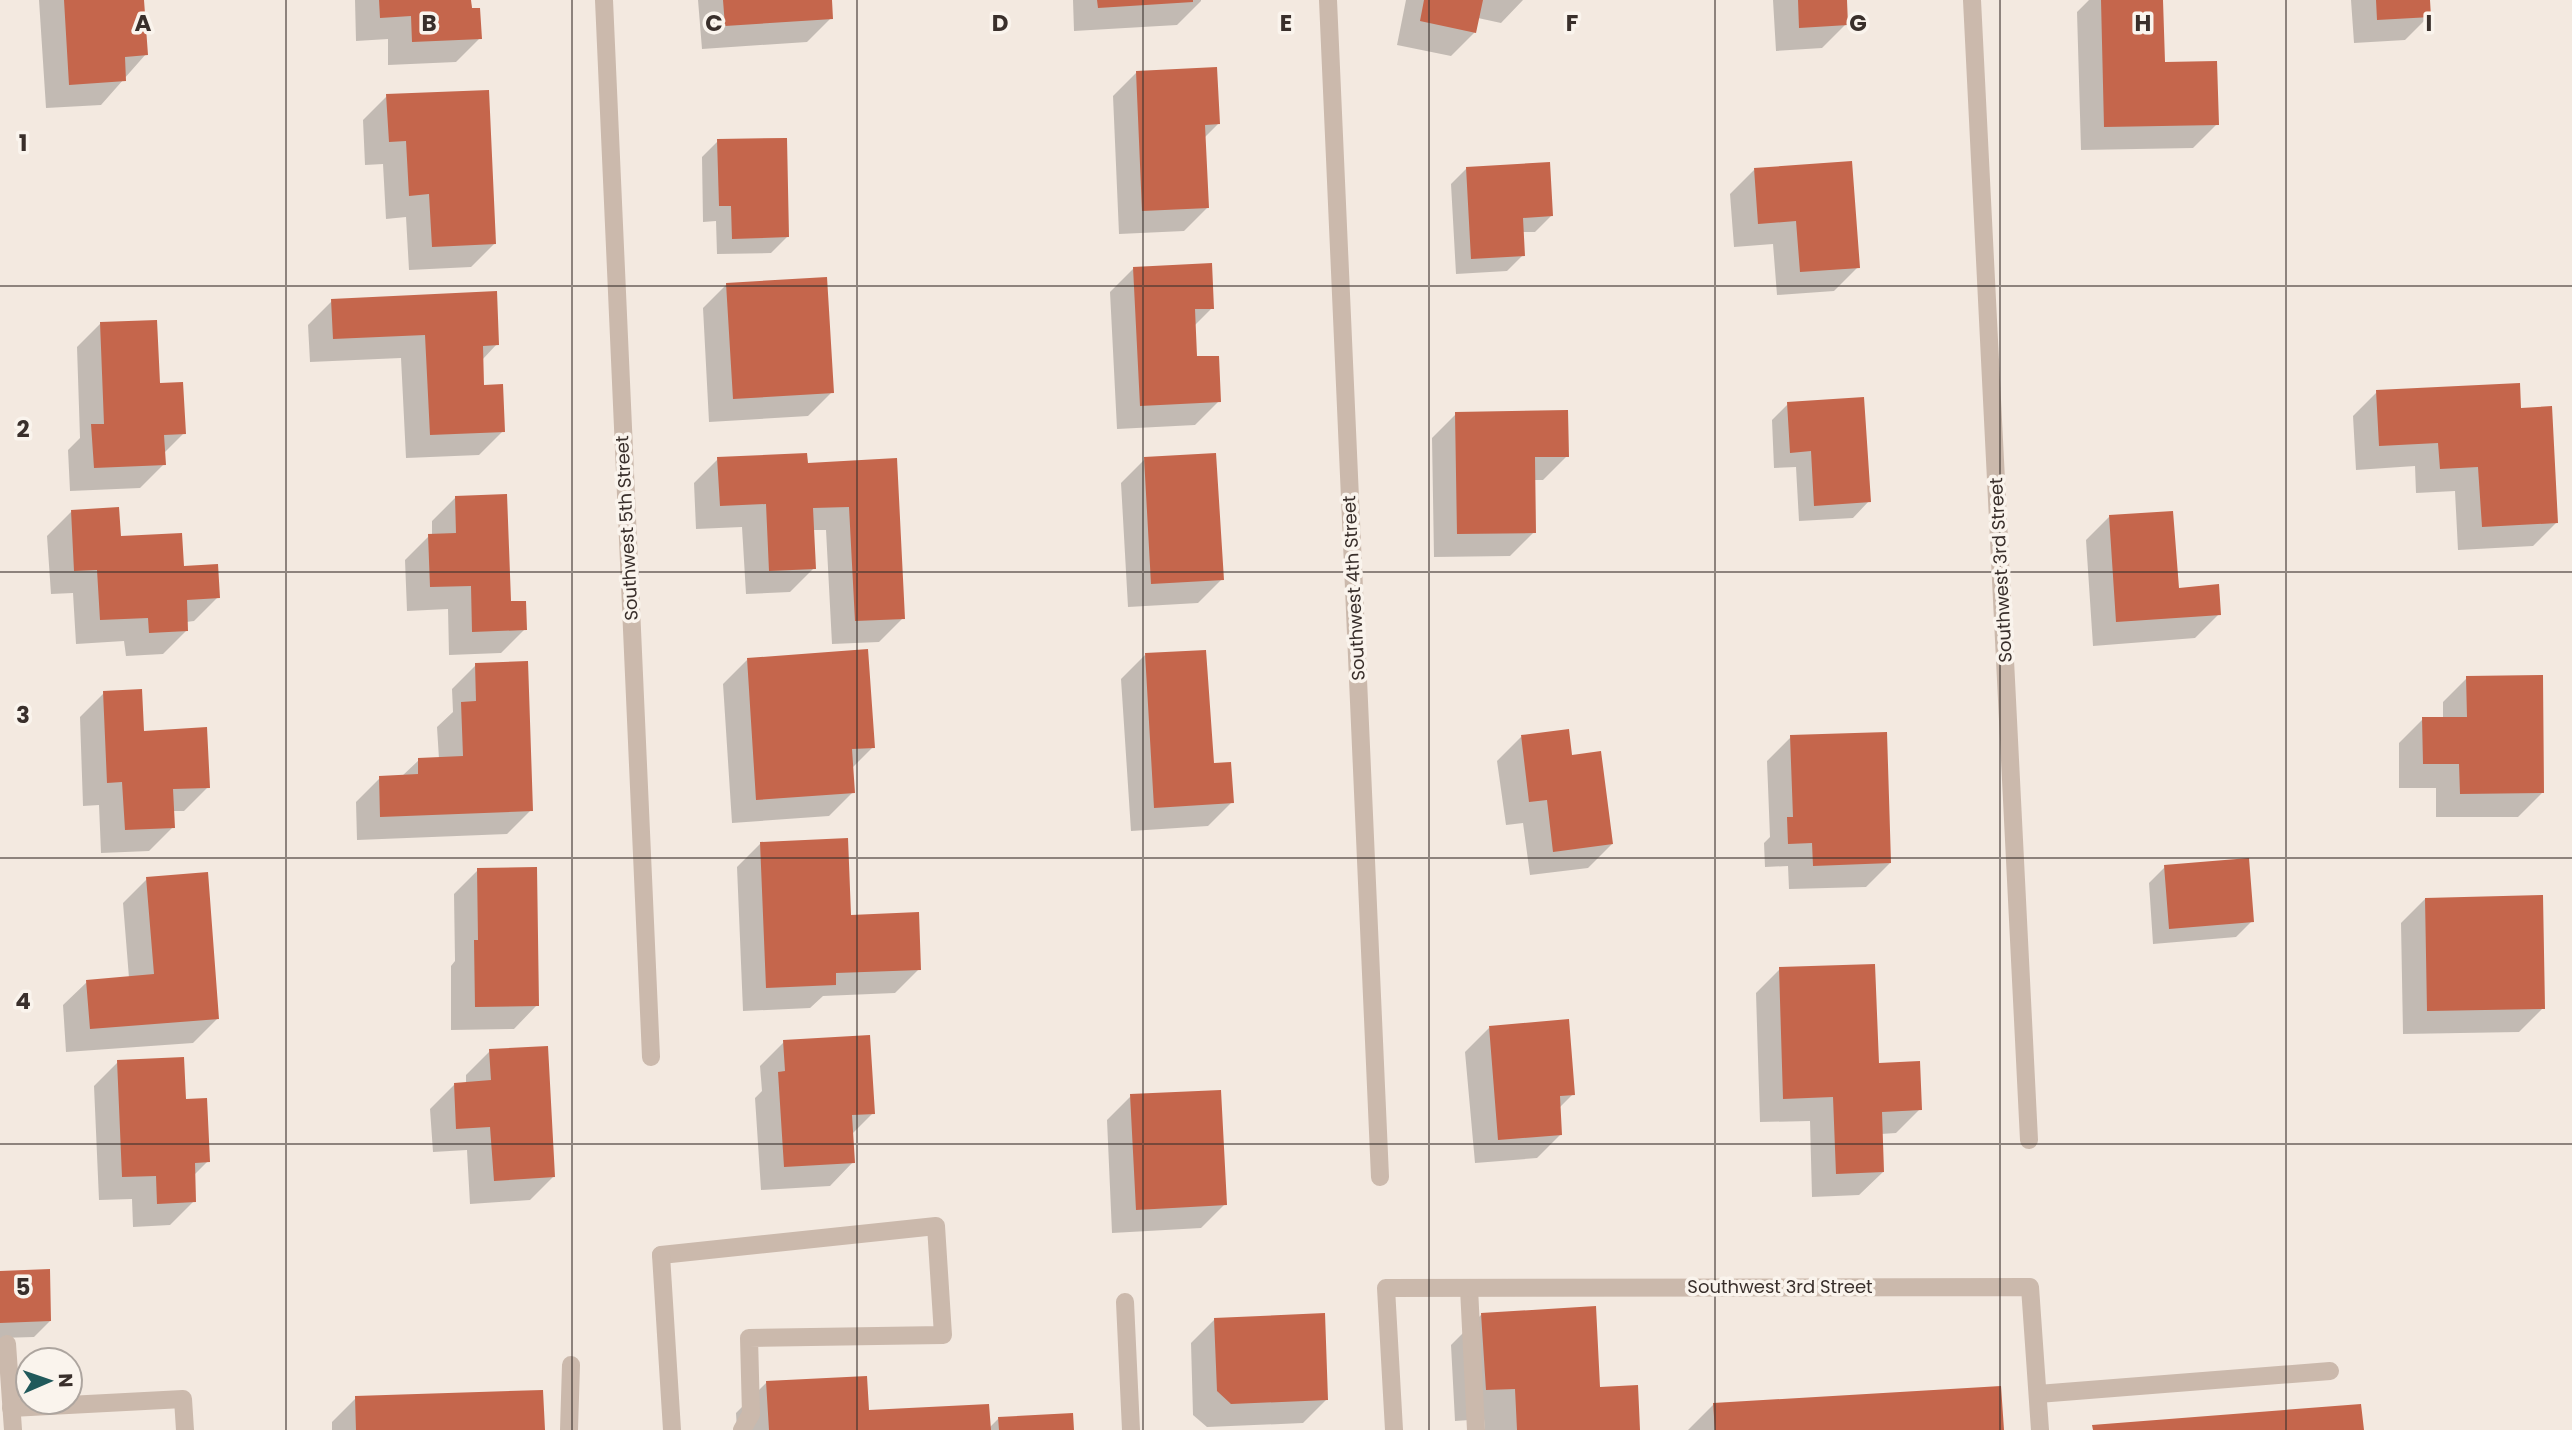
<svg xmlns="http://www.w3.org/2000/svg" width="2572" height="1430" viewBox="0 0 2572 1430" font-family="Poppins,sans-serif">
<style>
.shadow{fill:#0003}
.building{fill:#c5664c}
.lines{fill:none;stroke-linecap:round;stroke-linejoin:round}
.lane{stroke:#cbb9ac;stroke-width:18}
.street{stroke:#cbb9ac;stroke-width:18}
.grid{fill:none;stroke:#392f2b;stroke-width:2;stroke-opacity:0.55}
.labels{text-anchor:middle;stroke-width:7;stroke-linejoin:round;paint-order:stroke}
.street-label{font-size:18px;fill:#392f2b;stroke:#faf4ed}
.grid-label{font-size:23px;text-anchor:middle;font-weight:bold;fill:#392f2b;stroke:#faf4ed;stroke-width:7;stroke-linejoin:round;paint-order:stroke}
</style>
<rect width="100%" height="100%" fill="#f3e9e0"/>
<path class="shadow" d="M39,0H143L146,54L101,105L46,108Z
M355,0H470L480,38L456,62L388,65V39L356,41Z
M698,0H830L831,18L807,42L702,49Z
M1073,0H1201V1L1177,25L1074,31Z
M1406,0H1523L1501,23L1478,18L1475,32L1451,56L1397,45Z
M1773,0H1845L1846,24L1822,48L1776,51Z
M2089,0H2162L2163,64L2217,124L2193,148L2081,150L2077,12Z
M2351,0H2428L2429,16L2405,40L2354,43Z
M1137,72L1218,124L1204,138L1208,207L1184,231L1119,234L1113,96Z
M387,96L495,243L471,267L409,270L406,217L386,219L383,164L365,165L363,120Z
M718,141L787,237L771,253L717,254L716,221L703,222L702,157Z
M1467,168L1551,216L1535,232H1522L1523,255L1507,271L1456,274L1451,184Z
M1754,170L1858,267L1834,291L1777,295L1773,244L1734,247L1730,194Z
M1134,268L1212,308L1194,326L1196,358L1219,401L1195,425L1117,429L1110,292Z
M727,284L832,392L808,416L709,422L703,308Z
M332,301L497,344L482,360L483,387L503,431L479,455L406,458L401,358L310,362L308,325Z
M101,323L158,385L184,433L163,454L164,464L140,488L70,491L68,450L80,438L77,347Z
M2377,392L2519,409L2557,522L2533,546L2458,550L2455,491L2416,493L2415,466L2356,470L2353,416Z
M1788,404L1869,501L1853,518L1799,521L1796,467L1774,468L1772,420Z
M1456,414L1567,456L1543,480H1533L1534,532L1510,556L1434,557L1432,438Z
M718,459L806,465L895,460L903,618L879,642L832,644L826,530H813L814,568L790,592L746,594L742,527L696,529L694,483Z
M1145,459L1222,579L1198,603L1128,607L1121,483Z
M456,497L525,629L501,653L449,655L448,609L407,611L405,560L429,536H432V521Z
M71,512L119,538L182,568L218,597L194,621L186,622L187,630L163,654L126,656L124,641L76,644L73,593L51,594L47,536Z
M2110,516L2177,590L2219,614L2195,638L2093,646L2086,540Z
M1145,655L1232,802L1208,826L1131,831L1121,679Z
M747,660L873,747L851,769L853,792L829,816L732,823L723,684Z
M476,665L531,810L507,834L357,840L356,802L380,778L401,777L419,760L439,759L437,727L453,712L452,689Z
M2467,678L2542,793L2518,817H2436V788H2399V743L2423,719H2443V702Z
M104,693L142,732L208,787L184,811H172L173,827L149,851L101,853L99,805L83,806L80,717Z
M1521,737L1571,757L1612,844L1588,868L1530,875L1523,823L1506,825L1497,761Z
M1791,737L1890,863L1866,887L1789,889L1788,866L1765,867L1764,843L1770,837L1767,761Z
M761,843L850,917L919,969L895,993L823,996L810,1008L743,1011L737,867Z
M2165,867L2252,921L2236,937L2153,944L2149,883Z
M478,870L537,1005L514,1029L451,1030V966L455,961L454,894Z
M147,879L217,1019L193,1043L66,1052L63,1005L87,982L129,978L123,903Z
M2425,899L2543,1008L2519,1032L2403,1034L2401,923Z
M1780,969L1920,1109L1896,1133L1881,1134L1883,1172L1859,1195L1812,1197L1810,1121L1760,1122L1756,993Z
M1489,1028L1573,1094L1559,1108L1561,1134L1537,1158L1475,1163L1465,1052Z
M784,1042L873,1113L852,1134L853,1162L830,1186L761,1190L755,1098L762,1091L760,1066Z
M490,1051L554,1176L530,1200L470,1204L467,1150L433,1152L430,1109L454,1085L466,1084V1075Z
M118,1062L184,1101L208,1161L193,1176L194,1201L170,1225L133,1227L132,1199L99,1200L94,1086Z
M1131,1096L1225,1204L1201,1228L1112,1233L1107,1120Z
M0,1272L50,1321L34,1337L0,1338Z
M1482,1314L1598,1389L1638,1430H1485L1484,1419L1455,1421L1451,1345Z
M1215,1319L1327,1399L1303,1423L1207,1427L1193,1415L1191,1343Z
M767,1382L867,1412L989,1428L999,1418L1072,1430H737L736,1413Z
M356,1398L543,1430H332V1422Z
M1714,1404L2002,1430H1688Z"/>
<path class="building" d="M64,0H144L148,55L125,57L126,81L69,85Z
M379,0H471L472,8H480L482,39L412,42L411,16L380,18Z
M723,0H832L833,19L725,26Z
M1097,0H1193V2L1098,8Z
M1424,0H1483L1476,33L1420,21Z
M1798,0H1847L1848,25L1799,28Z
M2101,0H2163L2165,62L2217,61L2219,125L2104,127Z
M2376,0H2430L2431,17L2377,20Z
M1217,67L1220,124L1205,125L1209,208L1142,211L1136,71Z
M489,90L496,244L432,247L429,194L409,196L406,141L389,142L386,94Z
M787,138L789,237L732,239L731,206H719L717,139Z
M1852,161L1860,268L1800,272L1796,221L1758,224L1754,168Z
M1550,162L1553,216L1523,218L1525,256L1471,259L1466,167Z
M1212,263L1214,309H1195L1197,356H1219L1221,402L1140,406L1133,267Z
M827,277L834,393L733,399L726,283Z
M497,291L499,345L483,346L484,385L503,384L505,432L430,435L425,335L333,339L331,299Z
M157,320L160,383L183,382L186,434L164,435L166,465L94,468L91,424H104L100,322Z
M2520,383L2521,408L2552,406L2558,523L2482,527L2478,467L2440,469L2438,443L2379,446L2376,390Z
M1864,397L1871,502L1814,506L1811,451L1790,453L1787,402Z
M1568,410L1569,457H1535L1536,533L1457,534L1455,412Z
M807,453L808,463L897,458L905,619L855,621L849,507L813,508L816,569L769,571L766,504L720,506L717,457Z
M1216,453L1224,580L1151,584L1144,457Z
M507,494L511,601H526L527,630L472,632L471,586L430,587L428,534L456,533L455,496Z
M119,507L121,536L182,533L184,566L218,564L220,598L187,600L188,631L149,633L148,618L100,620L97,570L74,571L71,510Z
M2173,511L2179,588L2219,584L2221,615L2116,622L2109,515Z
M868,649L875,748L852,749L855,793L756,800L747,658Z
M1206,650L1214,763L1231,762L1234,803L1154,808L1145,653Z
M528,661L533,811L380,817L379,776L418,774V758L463,756L461,702L476,701L475,663Z
M2543,675L2544,793L2460,794L2459,764H2423L2422,717H2467L2466,676Z
M142,689L144,731L207,727L210,788L173,789L175,828L125,830L122,782L107,783L103,691Z
M1569,729L1572,755L1601,751L1613,844L1553,852L1547,800L1529,802L1521,735Z
M1887,732L1891,863L1813,866L1812,843L1788,844L1787,817H1793L1790,735Z
M848,838L851,915L919,912L921,970L836,973V985L766,988L760,842Z
M2249,858L2254,922L2169,929L2164,865Z
M537,867L539,1006L475,1007L474,940H478L477,868Z
M208,872L219,1019L90,1029L86,980L154,974L146,877Z
M2543,895L2545,1009L2427,1011L2425,898Z
M1875,964L1879,1063L1920,1061L1922,1110L1882,1112L1884,1172L1836,1174L1833,1097L1783,1099L1779,967Z
M1569,1019L1575,1095L1560,1096L1562,1135L1498,1140L1489,1026Z
M870,1035L875,1114L852,1115L855,1163L784,1167L778,1072L785,1071L783,1040Z
M548,1046L555,1177L494,1181L490,1127L456,1129L454,1083L491,1080L489,1049Z
M184,1057L186,1099L207,1098L210,1162L195,1163L196,1202L157,1204L156,1176L122,1177L117,1060Z
M1221,1090L1227,1205L1136,1210L1130,1094Z
M50,1269L51,1321L0,1323V1271Z
M1596,1306L1600,1387L1638,1385L1640,1430H1517L1515,1389L1486,1390L1481,1313Z
M1325,1313L1328,1400L1231,1404L1217,1391L1214,1318Z
M867,1376L869,1410L989,1404L991,1430H769L766,1381Z
M2001,1386L2004,1430H1715L1713,1403Z
M543,1390L545,1430H356L355,1396Z
M2361,1404L2364,1430H2093L2092,1425Z
M1073,1413L1074,1430H999L998,1417Z"/>
<g class="lines">
<path class="lane" d="M661,1255L936,1226L943,1335L749,1338L751,1414L742,1430
M1469,1288L1476,1430
M1125,1302L1131,1430
M2038,1394L2330,1371
M11,1408L183,1399L185,1430
M569,1430L571,1365"/>
<path class="street" d="M604,0L651,1057
M1328,0L1380,1177
M1972,0L2029,1140
M661,1255L672,1430
M7,1344L13,1430
M1394,1430L1386,1288L2030,1287L2040,1430"/>
</g>
<path class="grid" d="M286,0V1430M572,0V1430M857,0V1430M1143,0V1430M1429,0V1430M1715,0V1430M2000,0V1430M2286,0V1430M0,286H2572M0,572H2572M0,858H2572M0,1144H2572"/>
<g class="labels">
<g class="street-label">
<text transform="translate(627 528) rotate(-93)" y="6">Southwest 5th Street</text>
<text transform="translate(2001 570) rotate(-93)" y="6">Southwest 3rd Street</text>
<text transform="translate(1354 588) rotate(-93)" y="6">Southwest 4th Street</text>
<text x="1780" y="1293">Southwest 3rd Street</text>
</g>
</g>
<g class="grid-label">
<text x="143" y="31">A</text>
<text x="429" y="31">B</text>
<text x="714" y="31">C</text>
<text x="1000" y="31">D</text>
<text x="1286" y="31">E</text>
<text x="1572" y="31">F</text>
<text x="1858" y="31">G</text>
<text x="2143" y="31">H</text>
<text x="2429" y="31">I</text>
<text x="23" y="151">1</text>
<text x="23" y="437">2</text>
<text x="23" y="723">3</text>
<text x="23" y="1009">4</text>
<text x="23" y="1295">5</text>
</g>
<g transform="translate(49 1381) rotate(88)"><circle r="33" fill="#faf4ed" stroke="#ada59f" stroke-width="2"/>
<path d="M0-5L12 26L0 18L-12 26Z" fill="#20595b"/>
<text y="-10" font-size="19" font-weight="bold" text-anchor="middle" fill="#392f2b">N</text>
</g>
</svg>
